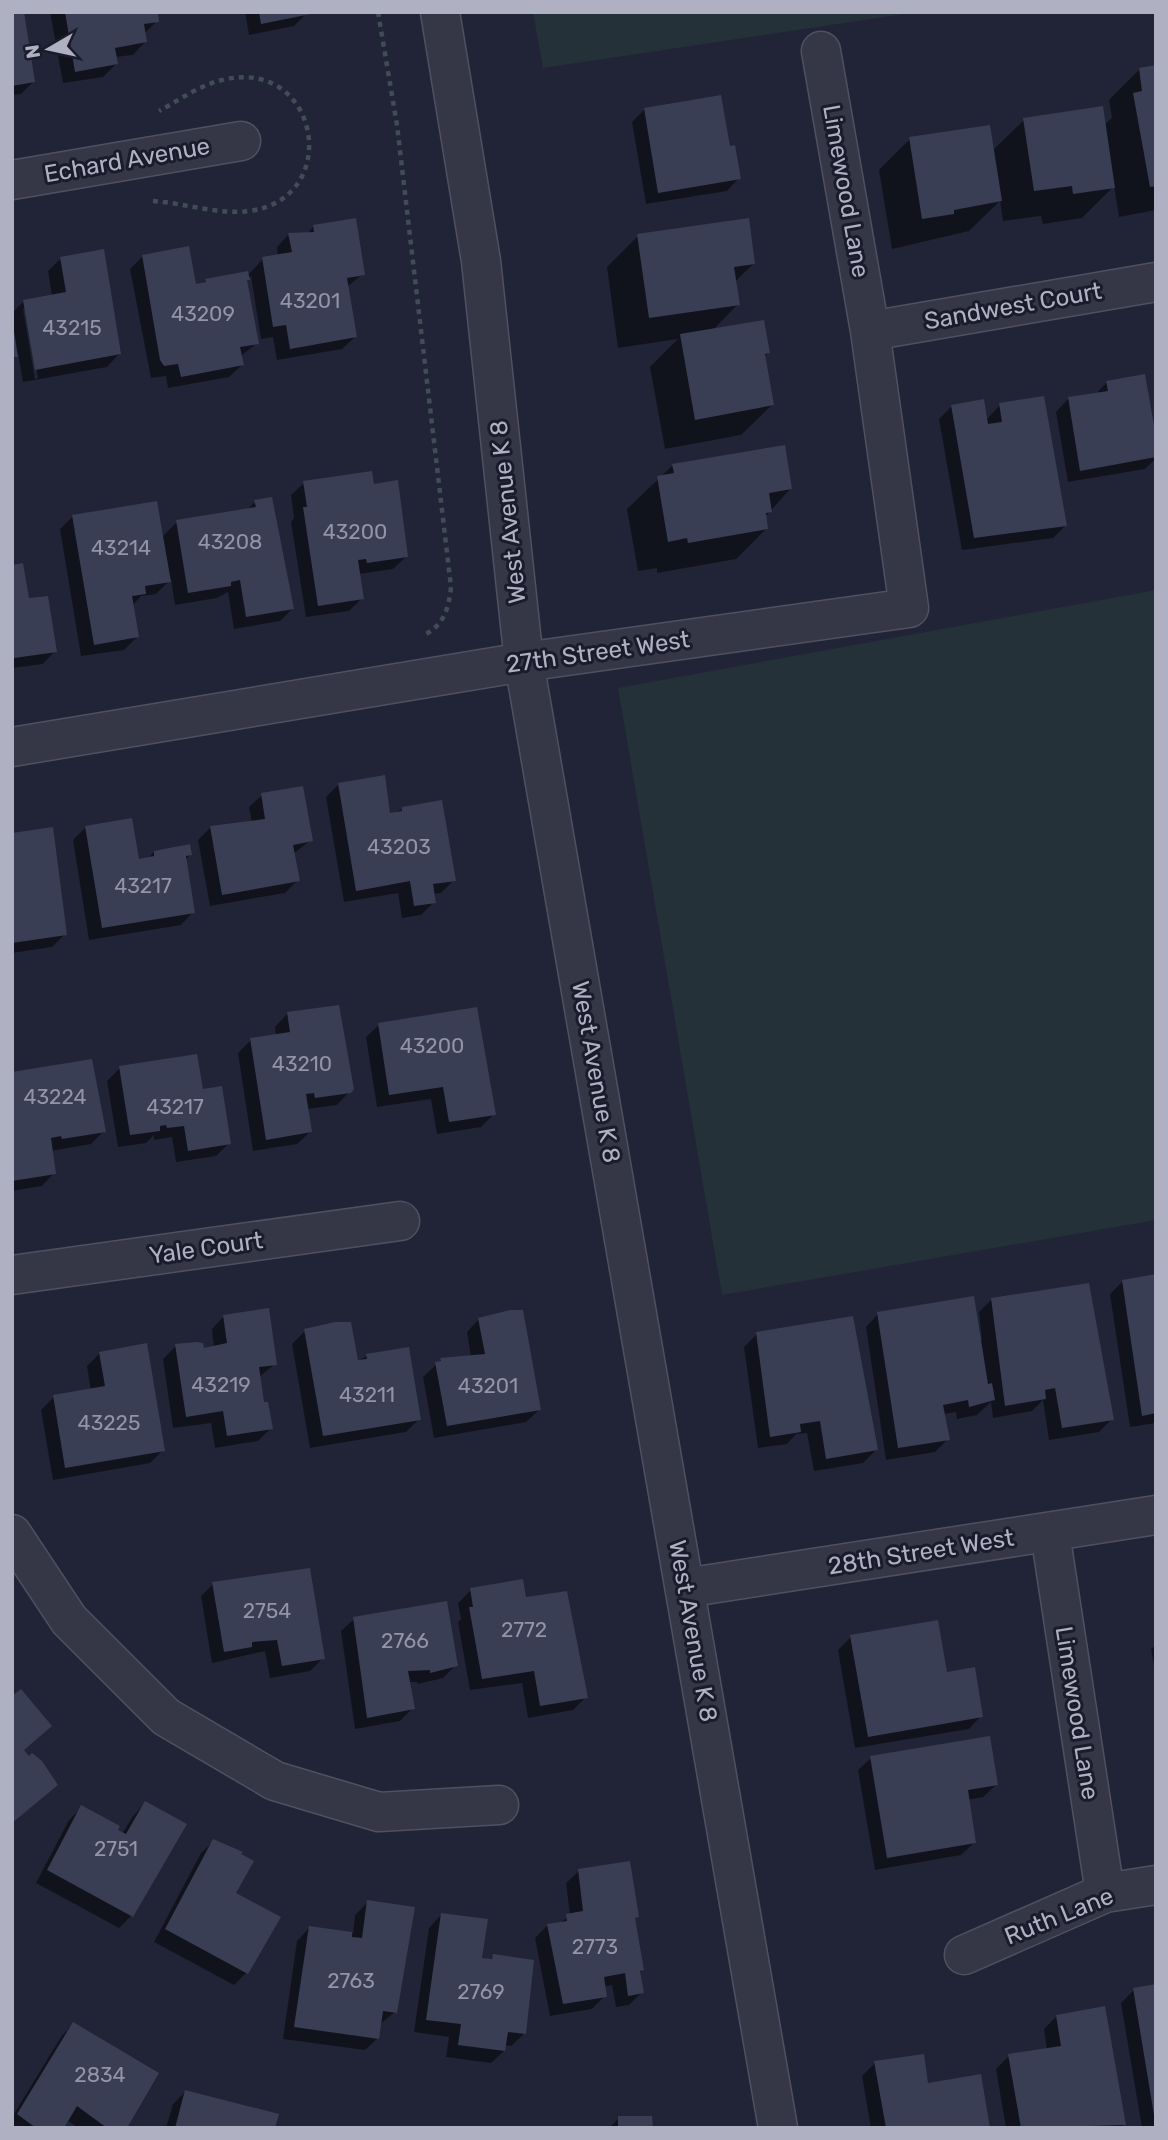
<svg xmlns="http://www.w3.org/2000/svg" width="1168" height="2140" viewBox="0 0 1168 2140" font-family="Rubik,sans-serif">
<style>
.green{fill:#243138}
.shadow{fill:#0007;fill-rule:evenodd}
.building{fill:#3a3e54}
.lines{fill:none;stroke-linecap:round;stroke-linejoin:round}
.minor-casing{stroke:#4f5161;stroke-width:41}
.path{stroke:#414d55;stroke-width:4.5;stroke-dasharray:5 5;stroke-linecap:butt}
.minor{stroke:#353747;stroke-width:38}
.labels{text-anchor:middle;stroke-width:6;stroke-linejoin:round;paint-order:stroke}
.number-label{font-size:21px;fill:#9294a7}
.street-label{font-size:24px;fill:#afb1c3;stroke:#1a1c2b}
</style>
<rect width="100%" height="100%" fill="#212436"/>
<path class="green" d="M533,12H917L543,68Z
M1156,590V1220L722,1295L618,688Z"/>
<path class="shadow" d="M12,12L34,81L21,94L12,95Z
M50,12H156L157,21L144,34L145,42L133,55L115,57L116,64L103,77L63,83Z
M245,12H307V13L294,26L249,35Z
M1156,66V210L1119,217L1114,186L1082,218L1043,224L1041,216L1003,221L1000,201L969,231L892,249L879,170L910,139L992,151L1024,120L1104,125L1112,118L1109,100L1140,69Z
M645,109L728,148L739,178L727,191L646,204L632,122Z
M313,227L363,274L347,287L355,337L342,349L277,360L273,337L261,339L251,276L245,282L257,343L240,357L242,365L229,377L168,388L166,376L151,378L130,269L143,256L194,286L202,285L206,280L250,273L263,259L278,256L277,247L289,234H307Z
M638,236L754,263L735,282L738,304L712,331L768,353L764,357L772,405L741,435L665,449L650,367L678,339L618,348L607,267Z
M60,259L119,354L107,367L23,382L18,354L12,359V313L24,301L52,296L48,271ZM23,309H26L38,378L35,379Z
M1107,382L1156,447V458L1145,469L1068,482L1056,412L1068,399L1095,395Z
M1000,405L1065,526L1053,538L962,550L939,419L952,406L986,420Z
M673,465L791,488L765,517L767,528L736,559L657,573V568L638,571L627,509Z
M304,483L372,486L406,557L393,569L359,574L362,598L349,611L306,617L291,522L294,518L291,495Z
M255,502L292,609L280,621L234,629L228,592L217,598L175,605L171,579L156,594L141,596L132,606L137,637L124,650L81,656L60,529L73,516L162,537L177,522L247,510Z
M12,566L55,651L43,664L12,668Z
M339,784L389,815L403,809L454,880L441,893L433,894L434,902L421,915L402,918L398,893L344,902L326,797Z
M262,795L311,840L293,854L298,880L285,893L210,906L198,840L211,827L252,823L249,807Z
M86,827L138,861L147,859L154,852L190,855L185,860L193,912L181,925L89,940L73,840Z
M12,835L65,934L52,947L12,953Z
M287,1014L352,1089L337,1105L307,1109L310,1132L297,1144L253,1151L238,1053L251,1040L276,1036L275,1027Z
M379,1025L494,1114L481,1127L437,1134L431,1099L377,1107L366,1037Z
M120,1068L201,1091L229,1143L216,1156L176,1162L172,1137L154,1140V1135L146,1143L118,1147L107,1081Z
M12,1074L104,1131L91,1144L51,1151L54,1173L42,1186L12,1191Z
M1156,1276V1423L1130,1427L1110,1294L1123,1281Z
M991,1300L1112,1419L1099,1432L1049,1440L1043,1400L1032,1411L993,1418L991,1402L977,1415L957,1419L956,1412L943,1414L948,1439L935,1452L886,1460L866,1327L878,1314L982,1340L979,1312Z
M224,1316L275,1364L259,1377L263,1404L271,1428L258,1441L215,1448L211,1423L173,1428L163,1359L176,1346L203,1350L214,1348L212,1329Z
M479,1319L539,1410L526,1422L434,1438L423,1377L441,1360L471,1357L467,1332Z
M305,1331L356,1362L367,1356L419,1419L406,1432L310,1448L292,1344Z
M757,1334L876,1450L863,1463L814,1471L807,1433L796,1434L787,1444L758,1448L744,1347Z
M100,1353L163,1450L150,1463L53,1480L41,1410L54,1397L91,1391L87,1366Z
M213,1584L323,1658L310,1671L270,1678L265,1651L212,1663L201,1596Z
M471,1590L524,1599L586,1697L573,1710L528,1718L522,1683L470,1690L458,1622L461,1619L458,1603Z
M354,1619L456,1665L443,1678L418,1684L417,1682H408L413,1708L400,1721L355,1729L341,1631Z
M851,1637L945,1674L981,1716L969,1729L855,1748L838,1650Z
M1156,1645V1677L1151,1649Z
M871,1758L996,1785L983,1797L967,1800L974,1843L961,1855L875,1870L858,1770Z
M145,1803L131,1916L119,1928L36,1883L69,1820L82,1807L122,1834L133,1816Z
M214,1841L246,1973L234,1985L154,1942L201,1853Z
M579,1871L637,1916L634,1920L642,1970L639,1973L642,1992L629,2005L616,2007L612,1985L603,1987L605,1996L592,2009L550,2016L535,1938L548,1925L559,1924L570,1915L566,1883Z
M368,1902L395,2012L379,2025L378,2038L365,2050L283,2039L297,1941L309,1928L353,1934L355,1915Z
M441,1915L480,1959L489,1961L493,1956L524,2034L511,2046L504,2045V2051L491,2063L446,2057L449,2037L414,2032L429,1928Z
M1156,1986V2128H1142L1121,2003L1134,1990Z
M1057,2016L1124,2124L1121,2128H1006L996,2069L1009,2056L1047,2050L1044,2029Z
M73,2024L125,2128H78L67,2120L62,2128H12V2117L61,2037Z
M875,2063L927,2085L988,2128H871L862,2076Z
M185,2092L273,2128H166L173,2104Z
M619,2118L651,2128H609Z"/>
<path class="building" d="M12,12H24L35,82L12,86Z
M65,12H158L159,22L144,24L147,42L115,48L118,64L75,72Z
M259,12H310L311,14L261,24Z
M1156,65V186L1150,187L1133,93L1142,91L1139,68Z
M721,95L730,146L735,145L741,179L658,193L644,108Z
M1103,106L1115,188L1073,194L1072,186L1034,191L1023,118Z
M990,125L1002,201L954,210V214L922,219L909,137Z
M356,218L365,275L347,278L357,337L290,349L286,325L273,327L262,257L292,252L288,233L314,232L313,225Z
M749,218L755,264L734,267L740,305L649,318L637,234Z
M189,246L196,284L206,282L205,279L248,271L250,280H247L259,344L240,347L244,365L181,377L178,364L164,366L160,360L142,255Z
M104,249L121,354L35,370L23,300L66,292L60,257Z
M12,318L18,357H12Z
M764,320L770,353L765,354L774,405L695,420L680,334Z
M1145,374L1156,437V457L1080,471L1068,397L1108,391L1106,381Z
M1044,396L1067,526L974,538L951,405L984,399L988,424L1002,422L999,403Z
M785,445L792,489L769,493L772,512L766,513L768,529L688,543L687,538L668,542L657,476L674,473L672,464Z
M372,471L374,484L398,480L408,557L367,563L366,559L358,560L364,599L318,606L303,507H307L303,481Z
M272,497L294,609L246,617L240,580L231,582V586L188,593L176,520L256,507L254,500Z
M157,501L171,582L145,586L146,594L132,596L139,637L94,645L72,515Z
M23,563L29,598L48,596L57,652L14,658L12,565Z
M385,775L390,813L402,811V807L442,800L456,881L433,884L436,903L414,906L410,881L356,891L338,783Z
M303,786L313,841L293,845L300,881L222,895L210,826L265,819L261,793Z
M132,818L139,859L154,856V851L190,844L192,855L186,856L195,913L102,928L85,826Z
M53,827L67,935L12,943V833Z
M339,1005L354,1089L351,1093L315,1098L314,1093L306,1094L312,1132L266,1140L250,1038L290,1032L287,1012Z
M477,1007L496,1115L449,1122L443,1087L389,1095L378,1023Z
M197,1054L203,1089L222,1086L231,1144L188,1151L184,1126L167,1128L166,1125L160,1126V1131L130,1135L119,1066Z
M92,1059L106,1132L62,1139L61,1136L51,1138L56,1174L12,1181V1072Z
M1156,1274V1413L1142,1416L1122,1280Z
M1089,1283L1114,1420L1062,1428L1055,1388L1045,1390L1046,1399L1005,1406L991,1298Z
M974,1296L988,1384L992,1383L995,1400L969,1407L968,1400L943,1405L950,1440L898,1448L877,1312Z
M269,1308L277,1365L259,1367L264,1402H268L273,1429L227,1436L223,1411L186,1417L175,1344L196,1342L203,1343L204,1348L227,1343L223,1315Z
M510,1310H523L541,1410L447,1426L435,1362L441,1361L440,1358L485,1354L478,1318Z
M853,1316L878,1450L826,1459L820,1421L800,1424L801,1432L770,1437L756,1332Z
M335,1322H351L358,1360L367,1359L366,1354L409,1347L421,1420L323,1436L304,1329Z
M147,1343L165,1451L65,1468L53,1395L105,1386L99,1352Z
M310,1568L325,1659L282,1666L277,1640L252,1642V1647L224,1652L212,1582Z
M523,1579L526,1597L567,1591L588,1698L540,1706L534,1671L482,1679L469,1607H473L470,1588Z
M447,1601L458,1666L430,1673V1670L408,1671L415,1709L367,1718L353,1617Z
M938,1620L947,1672L975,1667L983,1717L868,1737L850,1635Z
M21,1689L52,1726L24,1750L29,1756L32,1753L42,1761L58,1785L12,1823V1696Z
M990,1736L998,1785L968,1790L976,1843L887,1858L870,1756Z
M145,1801L187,1824L133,1917L47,1870L81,1805L120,1826L118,1830L126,1834Z
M213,1839L243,1852L241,1854L254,1861L236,1893L281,1917L248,1974L165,1929Z
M630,1861L639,1917L635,1918L644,1970L640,1971L644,1993L628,1996L625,1973L604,1977L607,1997L563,2004L547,1924L567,1921L566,1914L583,1911L578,1869Z
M367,1900L415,1907L397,2013L383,2011L379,2039L294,2027L309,1926L352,1932V1937L362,1938Z
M441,1913L488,1919L482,1958L492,1959L493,1954L534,1960L526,2034L508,2032L505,2051L458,2045L461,2024L426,2020Z
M1156,1984V2114L1154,2115L1133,1988Z
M1105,2006L1126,2125L1021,2128L1008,2054L1061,2046L1056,2015Z
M73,2022L159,2073L127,2128H107L77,2106L64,2128H36L17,2114Z
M924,2054L928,2083L981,2074L990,2128H886L874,2061Z
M185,2090L279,2114L275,2128H175Z
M618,2116H652L653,2128H618Z"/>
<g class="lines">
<g class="minor-casing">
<path id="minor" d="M440,12L481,261L524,662L778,2128
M12,180L241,141
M870,331L1156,282
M12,747L524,662L909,608L870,331L821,51
M12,1275L400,1221
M1050,1533L1105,1893
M12,1534L69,1620L166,1717L275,1781L379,1812L499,1805
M685,1588L1156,1515
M964,1955L1105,1893L1156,1885"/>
</g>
<path class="path" d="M378,12L397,125L451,587C449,608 444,625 424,635
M153,201C184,203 218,215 249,211C343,199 320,60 227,79C203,83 181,99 159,111"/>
<use href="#minor" class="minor"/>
</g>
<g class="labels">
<g class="number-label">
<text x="310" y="308">43201</text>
<text x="203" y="321">43209</text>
<text x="72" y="335">43215</text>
<text x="355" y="539">43200</text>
<text x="230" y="549">43208</text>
<text x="121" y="555">43214</text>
<text x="399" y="854">43203</text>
<text x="143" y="893">43217</text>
<text x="432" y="1053">43200</text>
<text x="302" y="1071">43210</text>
<text x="55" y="1104">43224</text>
<text x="175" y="1114">43217</text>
<text x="221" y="1392">43219</text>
<text x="488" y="1393">43201</text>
<text x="367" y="1402">43211</text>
<text x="109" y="1430">43225</text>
<text x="267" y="1618">2754</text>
<text x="524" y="1637">2772</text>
<text x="405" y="1648">2766</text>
<text x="116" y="1856">2751</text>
<text x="595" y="1954">2773</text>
<text x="351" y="1988">2763</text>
<text x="481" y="1999">2769</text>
<text x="100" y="2082">2834</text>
</g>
<g class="street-label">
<text transform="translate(127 160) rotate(-10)" y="8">Echard Avenue</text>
<text transform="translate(846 191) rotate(80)" y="8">Limewood Lane</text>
<text transform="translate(1013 306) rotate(-10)" y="8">Sandwest Court</text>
<text transform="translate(508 512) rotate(-96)" y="8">West Avenue K 8</text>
<text transform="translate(598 652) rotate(-8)" y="8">27th Street West</text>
<text transform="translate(596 1072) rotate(80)" y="8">West Avenue K 8</text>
<text transform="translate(206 1248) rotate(-8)" y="8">Yale Court</text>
<text transform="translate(921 1552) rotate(-9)" y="8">28th Street West</text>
<text transform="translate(693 1631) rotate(80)" y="8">West Avenue K 8</text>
<text transform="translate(1077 1713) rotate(81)" y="8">Limewood Lane</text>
<text transform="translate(1059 1916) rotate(-22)" y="8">Ruth Lane</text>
</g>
</g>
<rect width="1168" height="2140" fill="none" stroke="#afb1c3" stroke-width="28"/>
<g transform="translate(49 49) rotate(261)" stroke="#1a1c2b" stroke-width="5" paint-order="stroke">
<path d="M0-5L12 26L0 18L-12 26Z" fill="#afb1c3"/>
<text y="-10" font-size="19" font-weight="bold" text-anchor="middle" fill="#afb1c3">N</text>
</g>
</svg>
